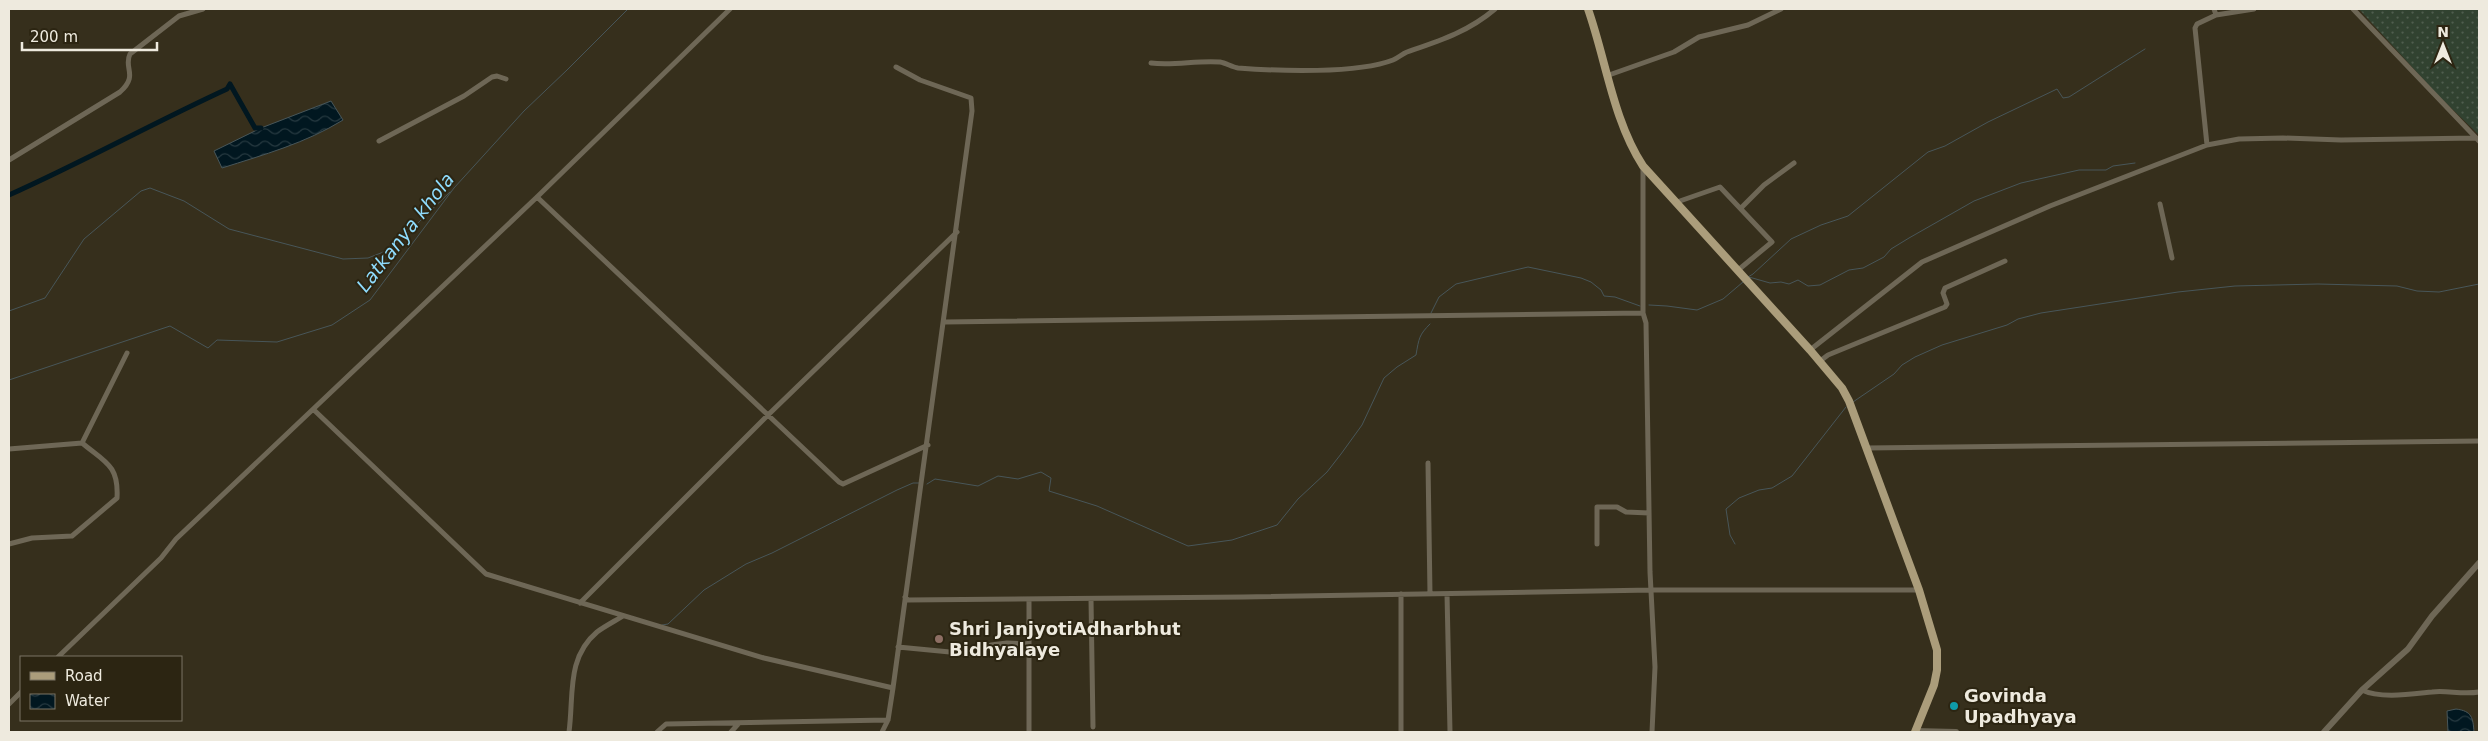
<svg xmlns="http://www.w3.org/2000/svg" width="2488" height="741" viewBox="0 0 2488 741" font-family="'DejaVu Sans',sans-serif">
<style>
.grass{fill:url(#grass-dots)}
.water{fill:url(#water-waves);stroke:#485659}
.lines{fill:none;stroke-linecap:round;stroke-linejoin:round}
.stream{stroke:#485659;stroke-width:1}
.canal{stroke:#011720;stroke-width:5}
.minor{stroke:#6e6756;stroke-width:5}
.tertiary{stroke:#6e6756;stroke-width:6}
.primary{stroke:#ab9d7b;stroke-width:8}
.education-dot{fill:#8d6e63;stroke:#2c2512;stroke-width:2}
.culture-dot{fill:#0f9aa8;stroke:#2c2512;stroke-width:2}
.labels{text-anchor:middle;stroke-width:4;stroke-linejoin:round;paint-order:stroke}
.poi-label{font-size:18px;font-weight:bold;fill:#eeeade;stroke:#2c2512;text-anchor:start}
.water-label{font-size:19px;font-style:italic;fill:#8fdcfd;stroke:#2c2512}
</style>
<defs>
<pattern id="grass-dots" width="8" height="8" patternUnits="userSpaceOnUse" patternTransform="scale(1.25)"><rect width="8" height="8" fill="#314230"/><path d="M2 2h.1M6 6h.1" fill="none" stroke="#4f5d4e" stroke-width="1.8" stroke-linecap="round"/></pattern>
<pattern id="water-waves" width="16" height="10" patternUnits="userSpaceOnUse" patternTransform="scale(1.25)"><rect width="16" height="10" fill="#011720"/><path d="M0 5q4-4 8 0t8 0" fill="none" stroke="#263940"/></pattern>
</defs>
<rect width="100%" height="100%" fill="#362f1c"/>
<path class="grass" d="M2359,9H2479V135L2436,93Z"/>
<path class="water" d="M331,101L343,120C306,143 263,155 222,168L214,151L261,128Z
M2456,709C2472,711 2473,718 2474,732H2448L2447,711Z"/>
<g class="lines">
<path class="stream" d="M1748,277L1753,274L1791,239L1821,225L1848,216L1928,152L1945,146L1988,122L2057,89L2063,98L2069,97L2145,49
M1749,277L1770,283L1781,282L1789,284L1798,280L1808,286L1820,285L1849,270L1863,268L1884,257L1891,249L1909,238L1974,201L2021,183L2079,170H2106L2113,166L2135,163
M1649,305L1667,306L1697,310L1723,299L1743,282
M9,311L45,298L84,239L141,191L150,188L184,201L229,229L343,259L368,258L391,249L450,192
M1431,313L1439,297L1456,284L1528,267L1581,278L1591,282L1601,290L1604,296L1615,297L1640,306
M9,380L170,326L208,348L217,340L277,342L332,325L370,300L454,188L524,111L567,70L628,9
M1853,402L1894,374L1902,365L1915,357L1942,345L2007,325L2018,319L2041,313L2178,292L2235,286L2318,284L2397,286L2417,291L2439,292L2479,284
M927,484L935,479L978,486L998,476L1018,479L1041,472L1051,478L1049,491L1097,506L1188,546L1232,540L1277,525L1298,499L1327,472L1341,454L1362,425L1384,378L1397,367L1416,355C1419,338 1419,335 1430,324
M1735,544L1730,535L1726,509L1739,498L1759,490L1772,488L1792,476L1846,407
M662,625L668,624L704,590L746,564L772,553L897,490L913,483H920"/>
<path class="canal" d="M9,195C83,162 153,123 227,89L230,84L255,128H261"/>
<path class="minor" d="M2214,9L2216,15L2254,9
M2353,9L2479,141
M1151,63C1174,66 1197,60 1220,62C1226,63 1232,67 1238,68C1278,71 1357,74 1393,60C1398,58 1402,54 1407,52C1439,41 1468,32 1495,9
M1609,75L1674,52L1699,37L1748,25L1781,9
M379,141L464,96L492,77L497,76L506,79
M2207,145L2195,28L2197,24L2216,15
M9,160L120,92C139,75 123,68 130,54L179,16L203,9
M1643,166V313L1646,323L1650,572L1655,667L1652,732
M537,197L839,482L843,484L928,445
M1677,202L1720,187L1772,242L1737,271
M2160,204L2172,258
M1742,207L1764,185L1794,163
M945,322L1643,313
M1810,350L1922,262L2050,206L2207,145L2239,139L2283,138L2341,140L2476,138
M1820,361L1828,355L1945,307L1947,304L1943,293L1945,288L2005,261
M314,410L486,574L764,658L893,688
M82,443L127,353
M1867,448L2479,441
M9,449L82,443C105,462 119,465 117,498L72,536L32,538L9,544
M1428,463L1430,594
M1597,544V507H1617L1626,512L1649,513
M1447,594L1450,732
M905,597L908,600L1243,597L1652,590H1919
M1091,599L1093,727
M580,603L768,415L957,232
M898,647L981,655L988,653L991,645L1007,643L1029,644
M58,657L161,558L176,539L537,197L730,9
M2362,690C2380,699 2412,694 2432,692C2447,690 2462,695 2479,692
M9,704L21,692
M569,732C574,696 566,658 597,632C605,626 615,621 623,616
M657,732L666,724L888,720
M731,732L739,723
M882,732L888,720L893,688L972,111L971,98L920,80L896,67
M1029,732V599
M1401,732V594"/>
<path class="tertiary" d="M1915,731L1956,732
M2324,732L2362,690L2408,649L2432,616L2479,563"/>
<path class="primary" d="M1588,9C1606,60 1613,120 1643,166L1810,350L1842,388L1849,401L1919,590L1937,650V670L1934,685L1915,732"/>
</g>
<circle class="education-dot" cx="939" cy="639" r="5"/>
<circle class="culture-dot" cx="1954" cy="706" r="5"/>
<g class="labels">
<g class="poi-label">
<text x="949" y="635">Shri JanjyotiAdharbhut<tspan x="949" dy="21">Bidhyalaye</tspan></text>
<text x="1964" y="702">Govinda<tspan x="1964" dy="21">Upadhyaya</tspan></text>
</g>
<g class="water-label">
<text transform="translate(405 232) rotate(-52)" y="7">Latkanya khola</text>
</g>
</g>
<rect width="2488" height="741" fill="none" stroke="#eeeade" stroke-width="20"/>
<rect x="20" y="656" width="162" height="65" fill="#2c2512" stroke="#7a7464"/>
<rect x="30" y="672" width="25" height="8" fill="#ab9d7b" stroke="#7a7464"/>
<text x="65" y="681" font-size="15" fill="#eeeade">Road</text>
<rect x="30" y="694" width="25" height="15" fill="url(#water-waves)" stroke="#7a7464"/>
<text x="65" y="706" font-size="15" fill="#eeeade">Water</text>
<g transform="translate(2443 45)" stroke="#2c2512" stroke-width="4" paint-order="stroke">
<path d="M0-4L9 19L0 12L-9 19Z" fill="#eeeade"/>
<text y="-8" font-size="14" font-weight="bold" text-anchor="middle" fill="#eeeade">N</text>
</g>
<path d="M22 42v8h135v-8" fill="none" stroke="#eeeade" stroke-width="2.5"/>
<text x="30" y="42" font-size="15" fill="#eeeade" stroke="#2c2512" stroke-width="4" paint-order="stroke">200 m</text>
</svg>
